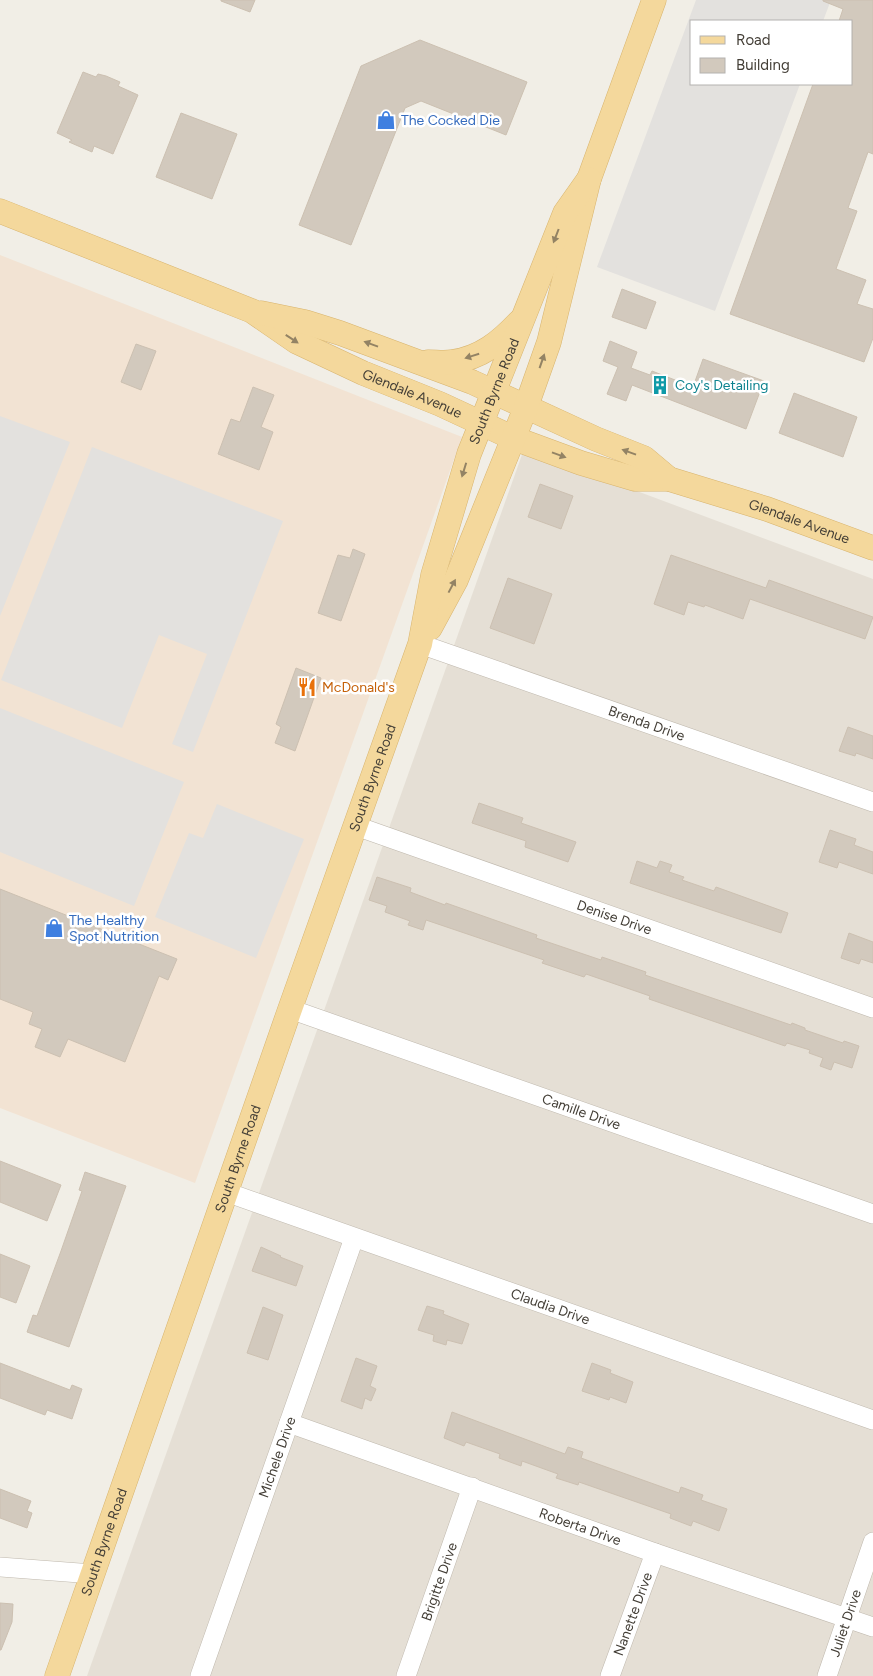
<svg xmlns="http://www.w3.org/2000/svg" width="873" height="1676" viewBox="0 0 873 1676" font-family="Figtree,sans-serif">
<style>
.residential{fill:#e5dfd5}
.commercial{fill:#f2e3d3}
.parking{fill:#e3e1de}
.building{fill:#d2c9bd;stroke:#ccc0b1}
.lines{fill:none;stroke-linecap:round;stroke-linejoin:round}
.minor-casing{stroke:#bfb8ad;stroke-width:20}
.major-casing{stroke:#d8b46e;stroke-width:25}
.minor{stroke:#fff;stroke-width:19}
.major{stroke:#f4d89c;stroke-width:24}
.oneway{fill:#938364}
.labels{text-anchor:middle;stroke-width:5;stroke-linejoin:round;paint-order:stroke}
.shop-label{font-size:14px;fill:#366cbe;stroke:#fff;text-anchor:start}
.culture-label{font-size:14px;fill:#0d838f;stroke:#fff;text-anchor:start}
.street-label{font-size:14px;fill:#433e36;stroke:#fff}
.food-label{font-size:14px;fill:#c56008;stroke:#fff;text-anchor:start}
</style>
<rect width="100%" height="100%" fill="#f1eee6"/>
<path class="residential" d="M524,449L873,579V1676H87Z"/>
<path class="commercial" d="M0,255L462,437L195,1183L0,1108Z"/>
<path class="parking" d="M696,0H831L823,21H692V84H800L715,311L597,267Z
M0,416L70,442L0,616Z
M92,447L283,521L193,752L172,744L207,654L159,635L122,728L1,680Z
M0,708L184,782L134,906L0,852Z
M217,804L304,839L256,958L155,917L189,833L203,838Z"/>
<path class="building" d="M221,0H255L250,12L221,1Z
M823,0H873V154L868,152L848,208L857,211L836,269L866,280L857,304L873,309V338L864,362L730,314L813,84H852V21H839L843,9L823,1Z
M420,40L527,82L506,135L421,101L405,108L351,245L299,225L361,66Z
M83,72L96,77L98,74L106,76L120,82L118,86L138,95L113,154L94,146L92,152L69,142L72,140L57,133Z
M181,113L237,134L212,199L156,177Z
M622,289L656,302L646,329L612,317Z
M610,341L637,352L631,368L650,375L652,371L693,387L703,359L764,381L746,429L632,385L626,401L607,394L618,367L603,361Z
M136,344L156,351L141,390L121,382Z
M253,387L274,395L261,427L273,432L259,470L218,454L231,419L240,422Z
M794,393L857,417L843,457L779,433Z
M540,484L573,496L561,529L528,517Z
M353,549L365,554L341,621L318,613L338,555L350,558Z
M671,555L766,588L769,580L873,617L865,639L750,599L743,619L705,605L704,607L688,602L684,615L654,604Z
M508,578L552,594L534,644L490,628Z
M296,668L321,678L295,751L275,743L281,727L276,724Z
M848,727L873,736V759L856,753L855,756L839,751Z
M479,803L523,818L521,823L576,842L568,862L525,847L526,841L472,823Z
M830,830L856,839L854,845L873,852V874L839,862L837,868L819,862Z
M637,861L657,868L660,861L672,865L669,872L684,877L682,880L714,891L716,887L788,913L781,933L630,883Z
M377,877L411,888L410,892L445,905L446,903L537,935L536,938L601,960L602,957L646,972L645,975L791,1025L792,1023L805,1028V1030L843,1043L844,1041L859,1046L852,1068L834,1062L831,1070L820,1066L823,1058L809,1053L810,1050L787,1043L785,1046L649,999L650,996L586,974L584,977L542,963L544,960L426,920L423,930L408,925L410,921L385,912L387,906L369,900Z
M0,889L177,959L168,980L159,976L125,1062L68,1039L60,1057L35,1047L42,1029L29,1024L33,1012L0,999Z
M849,933L873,942V963L861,959L859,964L841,958Z
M0,1161L61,1185L47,1221L0,1202Z
M85,1172L126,1186L69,1347L27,1332L33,1315L37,1316L61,1251L82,1191L79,1190Z
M261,1247L281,1256L280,1257L303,1266L296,1286L252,1271Z
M0,1254L30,1266L16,1303L0,1297Z
M427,1306L444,1311L443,1314L469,1324L462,1344L447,1340L446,1345L433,1341L434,1335L418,1330Z
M263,1307L283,1315L268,1360L247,1353Z
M356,1358L377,1366L370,1386L376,1389L371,1401L365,1398L362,1409L341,1401Z
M0,1363L70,1390L72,1385L82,1389L72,1419L47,1410L45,1415L0,1398Z
M592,1363L611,1370L610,1373L633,1382L626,1403L610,1397L609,1400L582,1391Z
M452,1412L565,1454L568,1447L583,1452L581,1458L679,1493L681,1487L703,1495L701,1500L727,1509L719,1531L693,1521L691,1526L670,1518L671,1514L579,1482L578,1485L556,1478L558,1474L522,1461L521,1466L499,1458L500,1454L466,1442L464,1446L444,1438Z
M0,1489L31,1501L27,1511L32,1513L27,1528L0,1518Z
M0,1603L13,1604L12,1622L1,1650H0Z"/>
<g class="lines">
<g class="minor-casing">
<g id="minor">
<path id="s1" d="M420,644L873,802"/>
<path id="s2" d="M356,826L873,1008"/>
<path id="s3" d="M290,1009L873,1214"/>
<path id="s4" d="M226,1192L873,1420"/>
<path id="s5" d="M289,1423L655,1553L873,1627"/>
<path d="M0,1567L93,1574"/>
<path id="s6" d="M200,1676L354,1238"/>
<path id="s7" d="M406,1676L472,1487"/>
<path id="s8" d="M610,1676L655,1553"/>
<path id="s9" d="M827,1676L873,1542"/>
</g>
</g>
<g class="major-casing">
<g id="major">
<path id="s10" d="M0,211L252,311L297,342L363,373L440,404L513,438L581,463L635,479H669L767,509L873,548"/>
<path d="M261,313L305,322L340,333L472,382L596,439L644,458L669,479"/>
<path d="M428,362C436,362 444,363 452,362C481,358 500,342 519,322"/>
<path d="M430,628L456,580L526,407L549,342L589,179L654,0"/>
<path id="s11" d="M57,1676L290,1009L420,644L433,575L469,454L565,213L589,179"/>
</g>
</g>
<use href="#minor" class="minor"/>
<use href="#major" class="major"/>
</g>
<defs><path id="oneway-solid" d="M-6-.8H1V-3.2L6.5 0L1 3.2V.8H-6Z" transform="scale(1.25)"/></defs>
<g class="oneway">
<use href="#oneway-solid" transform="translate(556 236) rotate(111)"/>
<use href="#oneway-solid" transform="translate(292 339) rotate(33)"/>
<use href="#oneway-solid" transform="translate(371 344) rotate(-160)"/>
<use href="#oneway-solid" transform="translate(472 356) rotate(163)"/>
<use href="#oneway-solid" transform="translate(542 361) rotate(-71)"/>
<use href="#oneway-solid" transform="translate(629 452) rotate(-160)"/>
<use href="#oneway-solid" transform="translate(559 455) rotate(20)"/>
<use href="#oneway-solid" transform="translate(464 470) rotate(107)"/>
<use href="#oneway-solid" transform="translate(452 586) rotate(-62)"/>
</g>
<defs>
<g id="shop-bare" transform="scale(1.5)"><path d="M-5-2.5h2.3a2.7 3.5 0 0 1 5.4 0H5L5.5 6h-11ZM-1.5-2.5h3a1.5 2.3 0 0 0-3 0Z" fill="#3f7fe0" stroke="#fff" stroke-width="2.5" paint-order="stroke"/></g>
<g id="building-bare" transform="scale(1.5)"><path d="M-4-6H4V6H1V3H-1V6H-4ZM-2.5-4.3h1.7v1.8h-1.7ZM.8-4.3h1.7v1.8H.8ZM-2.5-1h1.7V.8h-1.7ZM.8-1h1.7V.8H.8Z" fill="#0f9aa8" stroke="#fff" stroke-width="2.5" paint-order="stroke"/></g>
<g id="restaurant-bare" transform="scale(1.5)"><path d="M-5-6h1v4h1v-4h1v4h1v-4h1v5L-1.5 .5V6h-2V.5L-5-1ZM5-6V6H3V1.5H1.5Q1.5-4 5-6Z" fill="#e8710a" stroke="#fff" stroke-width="2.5" paint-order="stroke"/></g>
</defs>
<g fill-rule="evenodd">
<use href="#shop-bare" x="386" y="120"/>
<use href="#building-bare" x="660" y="385"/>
<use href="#restaurant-bare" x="307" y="687"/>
<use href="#shop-bare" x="54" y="928"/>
</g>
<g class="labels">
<g class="shop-label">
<text x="401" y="125">The Cocked Die</text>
<text x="69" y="925">The Healthy<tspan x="69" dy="16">Spot Nutrition</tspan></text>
</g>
<g class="culture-label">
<text x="675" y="390">Coy's Detailing</text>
</g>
<g class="street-label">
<text dy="5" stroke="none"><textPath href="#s11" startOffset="1358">South Byrne Road</textPath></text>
<text dy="5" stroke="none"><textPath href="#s10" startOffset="452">Glendale Avenue</textPath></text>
<text dy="5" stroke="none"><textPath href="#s10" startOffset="862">Glendale Avenue</textPath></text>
<text dy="5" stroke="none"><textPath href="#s1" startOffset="240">Brenda Drive</textPath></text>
<text dy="5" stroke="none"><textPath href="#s11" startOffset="952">South Byrne Road</textPath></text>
<text dy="5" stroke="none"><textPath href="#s2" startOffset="274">Denise Drive</textPath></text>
<text dy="5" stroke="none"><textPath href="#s3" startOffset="309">Camille Drive</textPath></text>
<text dy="5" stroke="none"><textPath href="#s11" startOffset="548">South Byrne Road</textPath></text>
<text dy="5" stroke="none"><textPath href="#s4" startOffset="344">Claudia Drive</textPath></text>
<text dy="5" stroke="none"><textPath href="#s6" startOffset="232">Michele Drive</textPath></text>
<text dy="5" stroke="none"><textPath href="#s5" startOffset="309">Roberta Drive</textPath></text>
<text dy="5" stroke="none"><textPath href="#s11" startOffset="142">South Byrne Road</textPath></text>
<text dy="5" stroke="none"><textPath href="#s7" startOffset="100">Brigitte Drive</textPath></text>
<text dy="5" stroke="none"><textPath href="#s8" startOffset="66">Nanette Drive</textPath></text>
<text dy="5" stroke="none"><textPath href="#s9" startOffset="56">Juliet Drive</textPath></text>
</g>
<g class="food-label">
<text x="322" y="692">McDonald's</text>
</g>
</g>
<rect x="690" y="20" width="162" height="65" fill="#ffffff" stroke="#b4b2af"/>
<rect x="700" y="36" width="25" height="8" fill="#f4d89c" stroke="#b4b2af"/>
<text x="736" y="45" font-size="15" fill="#433e36">Road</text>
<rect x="700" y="58" width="25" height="15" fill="#d2c9bd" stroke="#b4b2af"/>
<text x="736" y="70" font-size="15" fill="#433e36">Building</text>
</svg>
